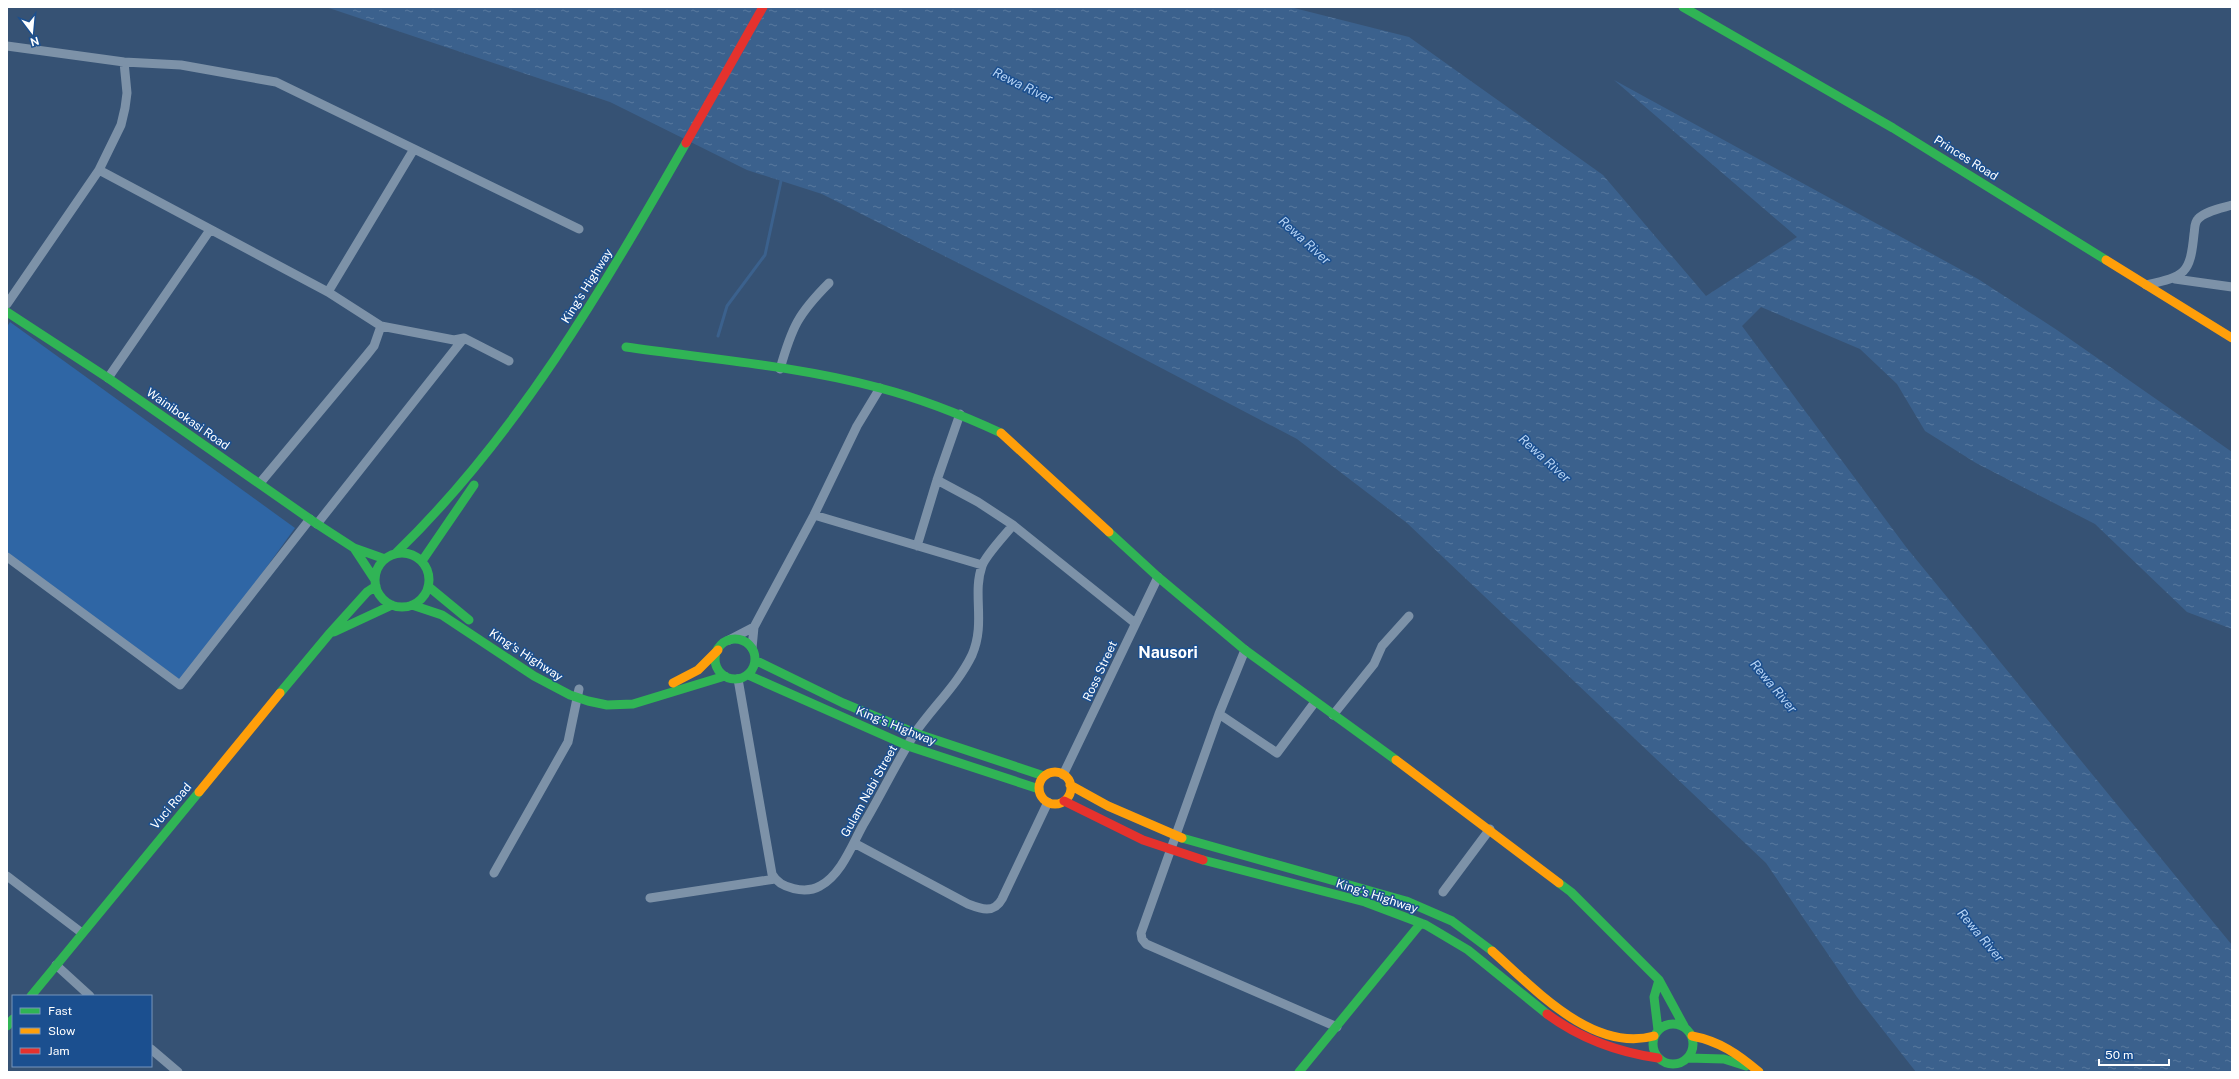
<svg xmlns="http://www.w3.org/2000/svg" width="2239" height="1079" viewBox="0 0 2239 1079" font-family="'Public Sans',sans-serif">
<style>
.garden{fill:#2f66a5}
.water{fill:url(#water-ripples)}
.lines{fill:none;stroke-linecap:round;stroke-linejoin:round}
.stream{stroke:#3b618d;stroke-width:3}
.street{stroke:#7d92a8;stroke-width:9}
.fast{stroke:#30b455;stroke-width:9}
.slow{stroke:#ff9f0a;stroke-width:9}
.jam{stroke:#e5322d;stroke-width:9}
.labels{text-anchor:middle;stroke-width:3;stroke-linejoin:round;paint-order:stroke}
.street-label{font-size:12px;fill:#fff;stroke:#1b4f8f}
.water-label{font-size:13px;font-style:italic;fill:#b5d3f5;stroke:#1b4f8f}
.district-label{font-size:16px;font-weight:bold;fill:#fff;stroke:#1b4f8f}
</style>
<defs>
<pattern id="water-ripples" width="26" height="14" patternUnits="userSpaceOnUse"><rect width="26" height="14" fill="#3b618d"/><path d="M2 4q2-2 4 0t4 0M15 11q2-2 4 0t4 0" fill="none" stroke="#58799e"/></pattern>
</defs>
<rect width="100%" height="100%" fill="#365274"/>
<path class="garden" d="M10,322L295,528L183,682L7,555V327Z"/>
<path class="water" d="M326,7H1290L1409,37L1603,175L1706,296L1797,237L1614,80L1978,279L2057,330L2232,452V629L2187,612L2095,524L1976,463L1925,431L1897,384L1860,349L1761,307L1742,326L1906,547L2232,945V1072H1916L1857,997L1766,863L1407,523L1297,439L1041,305L822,194L747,170L610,102Z"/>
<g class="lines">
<path class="stream" d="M718,336L727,306L765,255L781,181"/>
<path class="street" d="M7,46L124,62L181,65L276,82L579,229
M99,170L328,292L381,326L454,340L464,338L509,361
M2175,279L2232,287
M2146,285C2185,276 2190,275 2194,234C2195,229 2194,223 2198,219C2205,211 2222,208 2232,205
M328,292L414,149
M7,304L99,170L121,125L125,108L127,93L124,62
M780,369C792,327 798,314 829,283
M108,378L210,230
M937,480L978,502L1013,525L1135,623
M260,483L366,356L374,346L381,326
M814,515L982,565
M317,524L464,338
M917,546L937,480L960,414
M7,557L180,685L310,519
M729,640L754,627
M752,648L754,627L814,515L857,426L880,388
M1245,650L1219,714L1141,933L1142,939L1146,944L1337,1027
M738,679L772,874C780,889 806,894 820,886C841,875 852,845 863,825C881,795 896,763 915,733C933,707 958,684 972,655C986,623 972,594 982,566C985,556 1006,534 1013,525
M1219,714L1277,753L1315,702
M1333,715L1374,664L1382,646L1409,616
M1063,775L1158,577
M854,843L968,904C981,909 994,914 1002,899L1048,802
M494,873L568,742L579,689
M7,876L82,933
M1443,892L1490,829
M650,898L775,879
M56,965L90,996
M151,1049L178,1072"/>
<path class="fast" d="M1683,7L1893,128L2106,260
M7,312L108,378L317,524L354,548L385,559
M626,347C710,359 797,366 880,388C922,399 962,415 1001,433
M1109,532L1158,577L1245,650L1396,760
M354,548L375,580
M396,553C517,436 603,288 686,143
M375 580a27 27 0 1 1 54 0a27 27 0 1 1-54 0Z
M422,561L474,485
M429,587L469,620
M412,605L442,615L534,676L570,695L588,701L607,705L633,704L725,676
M334,632L392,605
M715 659a20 20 0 1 1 40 0a20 20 0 1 1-40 0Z
M755,660L843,703L915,733L1044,776
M748,675L908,746L1039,789
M280,693L330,633L367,592L376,586
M1182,838L1406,901L1452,921L1492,951
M1203,860L1365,902L1426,925L1468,950L1547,1014
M1559,883L1571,892L1659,980L1684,1026
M31,996L199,792
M1653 1044a20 20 0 1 1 40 0a20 20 0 1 1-40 0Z
M7,1026L13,1019
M1658,1030L1654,997L1659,980
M1688,1058L1724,1059L1746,1066
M1299,1072L1421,923"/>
<path class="slow" d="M2106,260L2232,338
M1001,433L1109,532
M673,683L698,670L718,650
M1396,760L1559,883
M1039 788a16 16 0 1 1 32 0a16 16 0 1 1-32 0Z
M1070,785L1108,806L1182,838
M199,792L280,693
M1492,951C1534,988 1592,1053 1654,1036
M1692,1036C1719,1041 1738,1054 1759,1072"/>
<path class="jam" d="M686,143L763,7
M1064,801L1143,840L1203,860
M1547,1014C1581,1039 1617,1052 1658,1058"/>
</g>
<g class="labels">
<g class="street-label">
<text transform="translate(1966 158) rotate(32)" y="4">Princes Road</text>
<text transform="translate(587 286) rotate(-58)" y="4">King's Highway</text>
<text transform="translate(188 419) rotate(35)" y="4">Wainibokasi Road</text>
<text transform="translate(526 655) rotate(33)" y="4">King's Highway</text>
<text transform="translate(1100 671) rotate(-65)" y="4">Ross Street</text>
<text transform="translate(896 726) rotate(22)" y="4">King's Highway</text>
<text transform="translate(869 791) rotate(-61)" y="4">Gulam Nabi Street</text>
<text transform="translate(171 806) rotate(-50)" y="4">Vuci Road</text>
<text transform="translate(1377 896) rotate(18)" y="4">King's Highway</text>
</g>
<g class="water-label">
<text transform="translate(1023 85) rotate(26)" y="5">Rewa River</text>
<text transform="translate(1305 240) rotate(42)" y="5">Rewa River</text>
<text transform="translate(1545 458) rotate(42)" y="5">Rewa River</text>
<text transform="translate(1774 686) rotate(50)" y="5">Rewa River</text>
<text transform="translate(1981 935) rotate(50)" y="5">Rewa River</text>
</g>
<g class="district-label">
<text x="1168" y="658">Nausori</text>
</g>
</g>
<rect width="2239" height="1079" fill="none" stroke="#ffffff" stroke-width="16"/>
<rect x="12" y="995" width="140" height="72" fill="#1b4f8f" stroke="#7695bc"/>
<rect x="20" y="1008" width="20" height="6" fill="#30b455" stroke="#7695bc"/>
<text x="48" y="1015" font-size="12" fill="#ffffff">Fast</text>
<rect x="20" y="1028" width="20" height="6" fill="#ff9f0a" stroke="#7695bc"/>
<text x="48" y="1035" font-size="12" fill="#ffffff">Slow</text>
<rect x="20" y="1048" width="20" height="6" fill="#e5322d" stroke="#7695bc"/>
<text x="48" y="1055" font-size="12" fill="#ffffff">Jam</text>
<g transform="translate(32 32) rotate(164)" stroke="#1b4f8f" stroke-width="3" paint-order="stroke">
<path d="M0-3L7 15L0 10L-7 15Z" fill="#ffffff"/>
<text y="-6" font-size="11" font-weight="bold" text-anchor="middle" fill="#ffffff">N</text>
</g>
<path d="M2099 1059v6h70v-6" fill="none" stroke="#ffffff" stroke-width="2"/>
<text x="2105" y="1059" font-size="12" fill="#ffffff" stroke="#1b4f8f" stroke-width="3" paint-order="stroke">50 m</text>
</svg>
